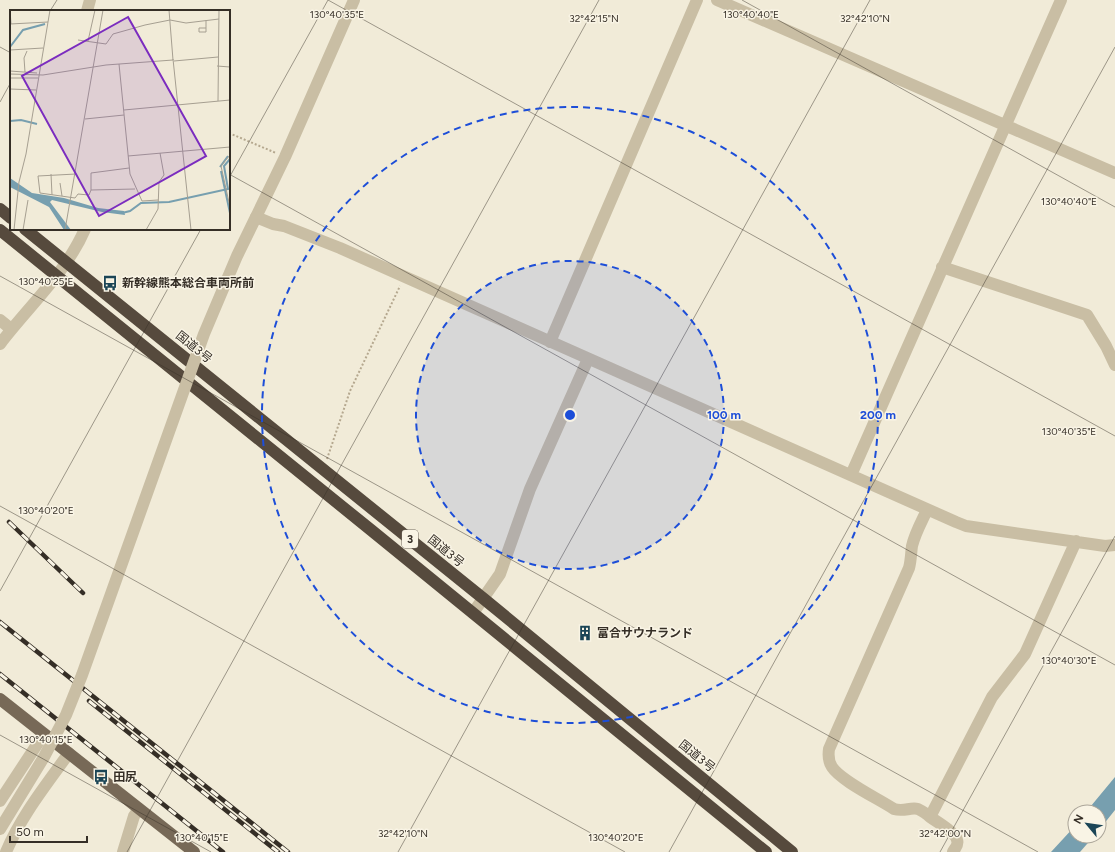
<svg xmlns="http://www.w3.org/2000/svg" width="1115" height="852" viewBox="0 0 1115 852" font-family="Figtree,'Noto Sans JP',sans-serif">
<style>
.water{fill:#779faf}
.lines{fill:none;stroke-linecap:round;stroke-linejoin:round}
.path{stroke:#b5a88f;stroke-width:2;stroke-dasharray:2 2;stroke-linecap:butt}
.minor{stroke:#c9bea4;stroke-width:12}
.major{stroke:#776957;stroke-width:12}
.highway{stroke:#564a3d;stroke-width:12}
.rail-casing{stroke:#352e26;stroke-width:4.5}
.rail{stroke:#f9f4e5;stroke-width:3;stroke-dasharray:9;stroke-linecap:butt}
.minor-bridge{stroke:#c9bea4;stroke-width:12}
.ticks{fill:none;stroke:#352e26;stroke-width:1;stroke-opacity:0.45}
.ring{fill:none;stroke:#1d4ed8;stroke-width:2;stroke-dasharray:7 5}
.labels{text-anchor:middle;stroke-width:3;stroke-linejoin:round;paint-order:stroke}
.shield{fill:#f9f4e5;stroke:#70695f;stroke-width:1}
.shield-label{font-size:11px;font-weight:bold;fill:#352e26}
.poi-label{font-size:12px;font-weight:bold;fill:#352e26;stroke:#f9f4e5;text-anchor:start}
.street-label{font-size:12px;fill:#352e26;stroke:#f9f4e5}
.inset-river{fill:none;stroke:#779faf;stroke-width:2}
.inset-road{fill:none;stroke:#a69f91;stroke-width:1}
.view{fill:#7b2cbf;fill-opacity:0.15;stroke:#7b2cbf;stroke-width:2}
.inset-edge{fill:none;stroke:#352e26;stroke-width:2}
.ticks-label{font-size:10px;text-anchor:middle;fill:#352e26;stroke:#f9f4e5;stroke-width:3;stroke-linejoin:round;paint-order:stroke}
.centre{fill:#1d4ed8;stroke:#f9f4e5;stroke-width:2}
.ring-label{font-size:12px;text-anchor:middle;font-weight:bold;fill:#1d4ed8;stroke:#f9f4e5;stroke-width:3;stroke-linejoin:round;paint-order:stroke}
</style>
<rect width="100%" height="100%" fill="#f1ebd8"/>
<path class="water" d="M1115,777V810L1099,830V812H1086Z
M1075,826V836H1094L1080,852H1051Z"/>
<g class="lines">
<path class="path" d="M229,133L276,153
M327,459L350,391L400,286"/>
<path class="minor" d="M354,0L285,157L256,217L273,224L284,226L340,248L956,522L966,526L1105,546L1115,545
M717,0L1115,173
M87,11L90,0
M942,267L1087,315L1106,346L1115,365
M0,320L11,329
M550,342L697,0
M0,344C29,306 66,273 85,229
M851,475L1061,0
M927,510C922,521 915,533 912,546C911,553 911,561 909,568L829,749C828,756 828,761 832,767C841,781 879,799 894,809C904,812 910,807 918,809C922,811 927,814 930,817
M473,613L500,574L530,489L588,359
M0,801L38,743
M6,852C21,816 46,785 69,753
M123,852L134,816L139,809
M953,852C955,848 959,845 957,840C956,833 936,821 930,817L992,697L1025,654L1076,541"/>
<path class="major" d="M0,699L194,852"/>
<path class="highway" d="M0,209L11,218
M25,229L484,599L792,852
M0,230L371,530L766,852"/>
<g class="rail-casing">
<path id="rail" d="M9,522L83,593
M0,622L288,852
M0,674L223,852
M89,701L278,852"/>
</g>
<use href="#rail" class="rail"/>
<path class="minor-bridge" d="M0,829L44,757L66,715L82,675L204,334L237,256L256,217"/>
</g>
<path class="ticks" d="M328,0L1115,436M742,0L1115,207M50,11L57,0M0,47L11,53M0,102L11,82M229,174L1115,665M229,178L328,0M0,276L1038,852M0,506L625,852M0,591L201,229M0,735L211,852M127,852L599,0M398,852L870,0M669,852L1115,47M940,852L1115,536"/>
<circle cx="570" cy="415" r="154" fill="#1d4ed8" fill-opacity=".12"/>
<g class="ring">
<circle cx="570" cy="415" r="154"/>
<circle cx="570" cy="415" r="308"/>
</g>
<defs>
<g id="bus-bare" transform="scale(1.2)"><path d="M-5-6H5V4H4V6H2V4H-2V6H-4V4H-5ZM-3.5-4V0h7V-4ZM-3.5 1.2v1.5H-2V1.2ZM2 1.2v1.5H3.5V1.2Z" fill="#1b4556" stroke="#f9f4e5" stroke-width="2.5" paint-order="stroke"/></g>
<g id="building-bare" transform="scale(1.2)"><path d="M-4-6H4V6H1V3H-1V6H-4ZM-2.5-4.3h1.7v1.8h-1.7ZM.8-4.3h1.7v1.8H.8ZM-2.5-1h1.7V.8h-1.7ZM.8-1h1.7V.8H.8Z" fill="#1b4556" stroke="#f9f4e5" stroke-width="2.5" paint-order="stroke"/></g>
</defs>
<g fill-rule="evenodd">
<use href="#bus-bare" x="110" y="283"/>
<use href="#building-bare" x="585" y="633"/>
<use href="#bus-bare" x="101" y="777"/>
</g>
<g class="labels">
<rect class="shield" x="402" y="530" width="16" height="18" rx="3"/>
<g class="shield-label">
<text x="410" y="543">3</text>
</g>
<g class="poi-label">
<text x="122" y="287">新幹線熊本総合車両所前</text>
<text x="597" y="637">富合サウナランド</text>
<text x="113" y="781">田尻</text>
</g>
<g class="street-label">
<text transform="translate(194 347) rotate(39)" y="4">国道3号</text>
<text transform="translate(446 551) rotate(39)" y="4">国道3号</text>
<text transform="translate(697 756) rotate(39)" y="4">国道3号</text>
</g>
</g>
<g transform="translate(10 10)">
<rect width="220" height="220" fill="#f1ebd8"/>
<path d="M0,168L22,183L54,188L88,198L114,201L115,205L92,202L42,190L40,192L61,220H54L39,197L0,177Z" fill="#779faf"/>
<path class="inset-river" d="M0,37L13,20L35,14M0,111L11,110L27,114M210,157L218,146M211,161L220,203M112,203L120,201L131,193L159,192L218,179L214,156L220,149"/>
<path class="inset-road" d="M0,0L1,14M196,10V22H189V18H196M0,14L38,12M68,30L96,34L103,24L135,15L160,10L176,13L209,9M78,31L85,0M0,40L33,38M163,49L181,220M164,51L208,47M109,54L120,164L132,191L148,190M207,56L220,57M0,61L27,63M15,62L14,48L17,41M0,64L33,65L96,55L163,50L159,0M0,68H28M0,79L26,80M208,91L209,0M114,100L220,90M75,109L114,105M220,145L211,156L220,197M118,146L220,137M41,164L42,185M66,164L28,166L30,183L65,188L68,184L79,185L81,180L125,179M50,173L52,186M81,180V163L119,158M4,220L9,172L16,144L40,0M13,220L18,190M55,220L93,0M136,220L148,199L149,172L154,165L150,143"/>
<path class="view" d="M118,7L196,146L89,206L12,66Z"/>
<rect width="220" height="220" class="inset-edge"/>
</g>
<g class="ticks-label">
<text x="337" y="18">130°40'35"E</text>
<text x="751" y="18">130°40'40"E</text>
<text x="594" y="22">32°42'15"N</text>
<text x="865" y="22">32°42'10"N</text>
<text x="1069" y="205">130°40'40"E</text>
<text x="46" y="285">130°40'25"E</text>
<text x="1069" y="435">130°40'35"E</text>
<text x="46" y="514">130°40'20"E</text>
<text x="1069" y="664">130°40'30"E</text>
<text x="46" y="743">130°40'15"E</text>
<text x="403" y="837">32°42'10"N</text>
<text x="945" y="837">32°42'00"N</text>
<text x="202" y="841">130°40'15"E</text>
<text x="616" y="841">130°40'20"E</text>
</g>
<circle cx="570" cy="415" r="6" class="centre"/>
<g class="ring-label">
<text x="724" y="419">100 m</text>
<text x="878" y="419">200 m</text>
</g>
<g transform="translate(1087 824) rotate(299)"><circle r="19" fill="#f9f4e5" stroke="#aba599"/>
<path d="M0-3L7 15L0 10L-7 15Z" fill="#1b4556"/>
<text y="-6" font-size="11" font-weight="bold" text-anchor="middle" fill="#352e26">N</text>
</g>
<path d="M10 836v6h77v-6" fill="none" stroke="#352e26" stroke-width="2"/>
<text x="16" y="836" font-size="12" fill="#352e26" stroke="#f9f4e5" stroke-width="3" paint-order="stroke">50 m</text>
</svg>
